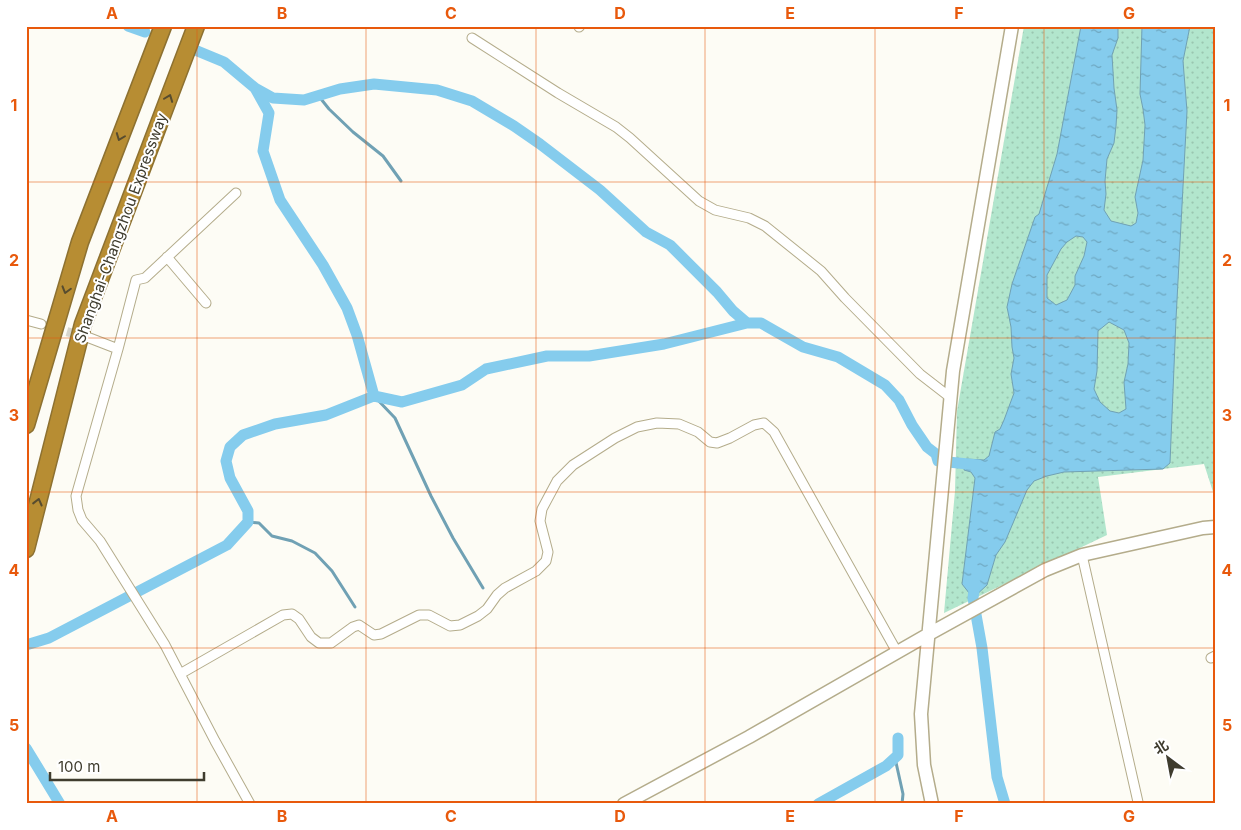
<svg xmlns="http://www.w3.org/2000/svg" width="1241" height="830" viewBox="0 0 1241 830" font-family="Inter,'Noto Sans SC',sans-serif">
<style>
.park{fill:url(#park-dots)}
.water{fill:url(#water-ripples);stroke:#70a1b4;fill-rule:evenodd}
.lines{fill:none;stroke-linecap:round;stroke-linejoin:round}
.stream{stroke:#70a1b4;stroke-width:3}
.canal{stroke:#85cced;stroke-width:11}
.street-tunnel{stroke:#d7d6cd;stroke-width:9;stroke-dasharray:9 4.5;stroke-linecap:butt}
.street-casing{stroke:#b4ac8b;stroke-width:11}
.secondary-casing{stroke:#b4ac8b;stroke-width:15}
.highway-casing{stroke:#8d7131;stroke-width:19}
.street{stroke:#fff;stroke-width:9}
.secondary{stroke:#fff;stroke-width:12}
.highway{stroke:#b78d33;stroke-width:16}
.oneway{stroke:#574c2f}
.grid{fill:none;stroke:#e8590c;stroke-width:1;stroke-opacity:0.55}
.labels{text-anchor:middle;stroke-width:4;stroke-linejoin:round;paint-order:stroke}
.street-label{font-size:15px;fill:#3f3c2e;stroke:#fff}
.neatline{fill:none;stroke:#e8590c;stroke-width:2}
.grid-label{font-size:16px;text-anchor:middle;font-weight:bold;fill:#e8590c}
</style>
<defs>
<pattern id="park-dots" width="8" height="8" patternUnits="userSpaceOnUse" patternTransform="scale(1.25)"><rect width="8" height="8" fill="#b2e6cd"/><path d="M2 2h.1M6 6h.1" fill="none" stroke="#9ac6b0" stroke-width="1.8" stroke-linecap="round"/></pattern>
<pattern id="water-ripples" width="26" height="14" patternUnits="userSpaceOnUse" patternTransform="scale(1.25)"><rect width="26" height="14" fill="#85cced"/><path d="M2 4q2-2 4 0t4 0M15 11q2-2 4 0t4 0" fill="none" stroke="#6ea7c0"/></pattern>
</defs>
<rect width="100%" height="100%" fill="#fdfcf5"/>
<path class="park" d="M1024,26H1215V498L1204,464L1098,477L1107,535L944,613L955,491L957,411Z"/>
<path class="water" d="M1081,26H1118V38L1112,55L1114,88L1117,110L1116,126L1114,143L1107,159L1105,181L1106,194L1104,210L1111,221L1131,226L1136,223L1138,213L1135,197L1143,160L1145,125L1143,109L1140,94L1142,26H1190L1183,61L1187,111L1176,319L1170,463L1163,469L1064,472L1047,476L1034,481L1027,490L1005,542L996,555L987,585L973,598L962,584L975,478L971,472L964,470L966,459L984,460L989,456L995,432L1000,429L1004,420L1014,393L1011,374L1014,358L1012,347L1011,327L1007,307L1012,284L1035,217L1039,214L1057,154ZM1076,236L1083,237L1087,242L1084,256L1075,276V285L1067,300L1056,305L1047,298V275L1061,249L1067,242ZM1109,322L1124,330L1129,343L1128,364L1124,382L1126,409L1119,413L1110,411L1100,402L1094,389L1097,371L1098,331Z"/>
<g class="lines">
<path class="stream" d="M323,94L321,99L329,109L353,132L383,156L401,181
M374,396L395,418L431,496L453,538L483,588
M248,522L259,523L272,536L292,541L315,553L332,571L355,607
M895,758L903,794L902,804"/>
<path class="canal" d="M128,26L145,32
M255,88L273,98L304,100L340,89L374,84L437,90L472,101L514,126L540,144L600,190L646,232L670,245L717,292L733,311L747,323
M374,396L402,402L462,385L486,369L547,356H589L664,344L747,323H761L803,347L838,357L885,385L899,400L912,425L927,447L936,454L938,461L978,465
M975,583L973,598L982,648L997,777L1005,804
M26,645L49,638L227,545L248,522V511L230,478L226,461L230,447L243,435L275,424L326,415L374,396L357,335L347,308L323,265L280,200L263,151L269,113L255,88L224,62L195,50
M26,748L60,804
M818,804L886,766L898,755V738"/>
<path class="street-tunnel" d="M41,324L82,336"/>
<g class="street-casing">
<path id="street" d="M579,27L580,26
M472,38L558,93L616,127L630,138L699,201L715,210L749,218L765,226L821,271L845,298L920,374L951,398
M167,257L206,303
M26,320L41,324
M87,337L118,349L76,496L78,510L82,520L100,541L165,645L215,741L250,804
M118,349L136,280L145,278L236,193
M1082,555L1138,802
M1211,658L1215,656
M180,674L283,615L292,614L299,619L311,637L319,643H331L353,627L359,625L374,635L381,634L419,615H429L450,626L460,625L478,616L487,609L497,595L505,588L536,571L546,561L548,552L540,521L542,509L557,481L573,465L615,438L637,427L657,423L679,424L698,432L710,442L717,443L730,438L754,425L764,423L774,432L897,652"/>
</g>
<g class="secondary-casing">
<path id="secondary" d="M624,804L749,737L929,634L1045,570L1082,555L1203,528L1215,527
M932,804L924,765L921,714L953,371L1012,26"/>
</g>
<g class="highway-casing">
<path id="highway" d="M26,425L80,242L163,26
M26,549L83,324L196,26"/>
</g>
<use href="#street" class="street"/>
<use href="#secondary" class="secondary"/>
<use href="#highway" class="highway"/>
</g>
<defs><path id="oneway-chevron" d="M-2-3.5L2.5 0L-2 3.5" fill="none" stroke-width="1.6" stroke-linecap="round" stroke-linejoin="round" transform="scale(1.25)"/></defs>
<g class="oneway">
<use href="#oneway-chevron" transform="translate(169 98) rotate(-69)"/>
<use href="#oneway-chevron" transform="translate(120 137) rotate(111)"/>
<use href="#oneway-chevron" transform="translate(66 290) rotate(106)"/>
<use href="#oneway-chevron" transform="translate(38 502) rotate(-76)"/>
</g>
<path class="grid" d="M197,26V804M366,26V804M536,26V804M705,26V804M875,26V804M1044,26V804M26,182H1215M26,338H1215M26,492H1215M26,648H1215"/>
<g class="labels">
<g class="street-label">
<text transform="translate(121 228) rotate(-70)" y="5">Shanghai-Changzhou Expressway</text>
</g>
</g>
<rect width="1241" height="830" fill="none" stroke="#ffffff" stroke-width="55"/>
<g transform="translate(1168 758) rotate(328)" stroke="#ffffff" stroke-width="4" paint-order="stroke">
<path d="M0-4L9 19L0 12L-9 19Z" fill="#3f3c2e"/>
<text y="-8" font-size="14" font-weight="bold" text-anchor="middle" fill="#3f3c2e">北</text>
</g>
<path d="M50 772v8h154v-8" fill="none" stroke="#3f3c2e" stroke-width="2.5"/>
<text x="58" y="772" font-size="15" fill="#3f3c2e" stroke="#ffffff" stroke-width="4" paint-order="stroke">100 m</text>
<rect x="28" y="28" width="1186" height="774" class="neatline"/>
<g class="grid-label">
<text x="112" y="19">A</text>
<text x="282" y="19">B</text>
<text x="451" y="19">C</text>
<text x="620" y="19">D</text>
<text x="790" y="19">E</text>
<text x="959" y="19">F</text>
<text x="1129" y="19">G</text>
<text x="14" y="111">1</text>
<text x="1227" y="111">1</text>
<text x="14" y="266">2</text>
<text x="1227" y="266">2</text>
<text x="14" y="421">3</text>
<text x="1227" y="421">3</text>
<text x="14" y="576">4</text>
<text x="1227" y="576">4</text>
<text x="14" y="731">5</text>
<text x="1227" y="731">5</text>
<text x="112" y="822">A</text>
<text x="282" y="822">B</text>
<text x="451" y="822">C</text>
<text x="620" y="822">D</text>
<text x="790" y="822">E</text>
<text x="959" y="822">F</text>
<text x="1129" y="822">G</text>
</g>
</svg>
